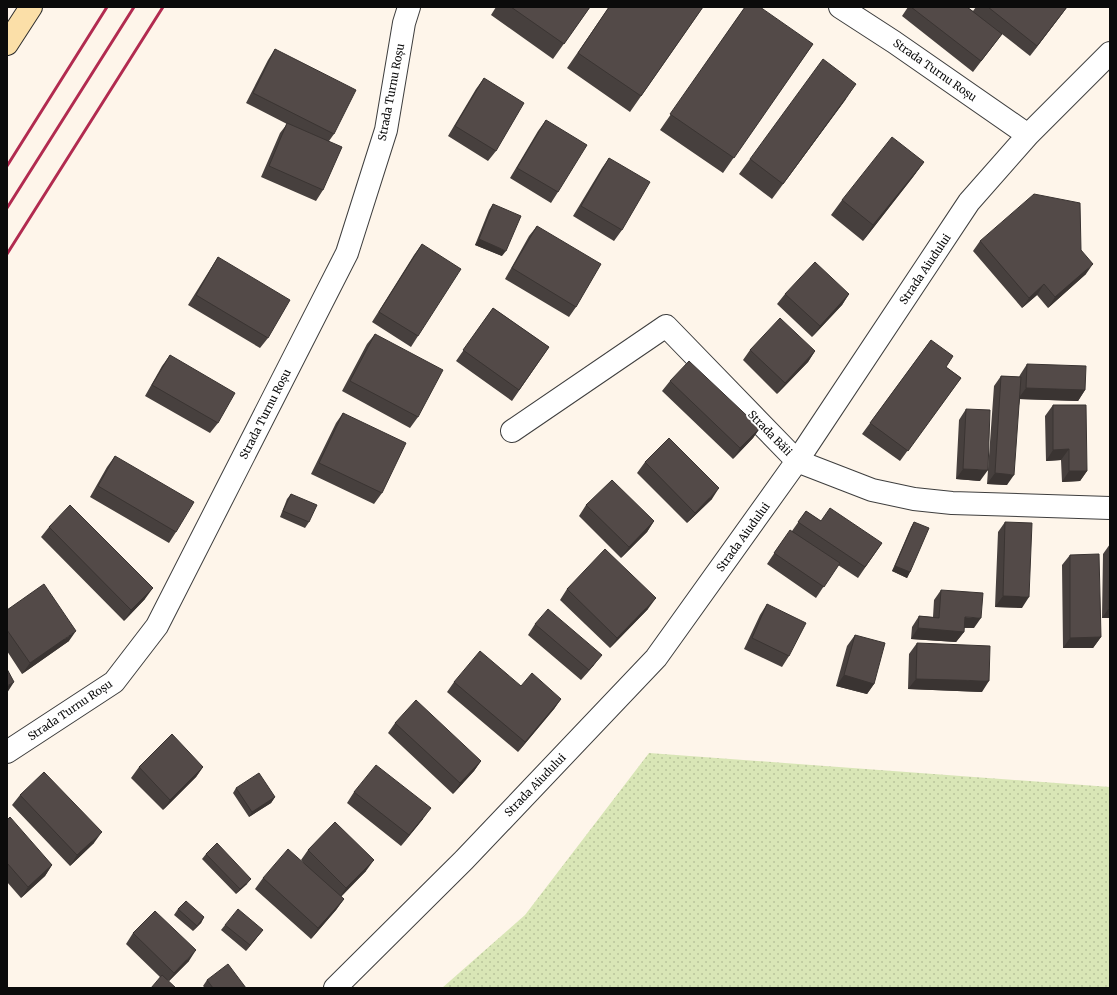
<svg xmlns="http://www.w3.org/2000/svg" width="1117" height="995" viewBox="0 0 1117 995" font-family="Merriweather,serif">
<style>
.grass{fill:url(#grass-dots)}
.lines{fill:none;stroke-linecap:round;stroke-linejoin:round}
.minor-casing{stroke:#3e3e3e;stroke-width:24}
.secondary-casing{stroke:#2d2d2d;stroke-width:24}
.minor{stroke:#fff;stroke-width:22}
.secondary{stroke:#fbdfa8;stroke-width:22}
.rail{stroke:#b22b50;stroke-width:3}
.wall{fill:#47403e}
.shaded-wall{fill:#3a3432}
.building{fill:#534a48;stroke:#3a3432}
.labels{text-anchor:middle;stroke-width:4;stroke-linejoin:round;paint-order:stroke}
.street-label{font-size:11px;fill:#0b0b0b;stroke:#fff}
</style>
<defs>
<pattern id="grass-dots" width="8" height="8" patternUnits="userSpaceOnUse"><rect width="8" height="8" fill="#d9e6b6"/><path d="M2 2h.1M6 6h.1" fill="none" stroke="#b9c49b" stroke-width="1.8" stroke-linecap="round"/></pattern>
</defs>
<rect width="100%" height="100%" fill="#fef5ea"/>
<path class="grass" d="M649,753L1110,787V988H442L525,915Z"/>
<g class="lines">
<g class="minor-casing">
<path id="minor" d="M840,7L894,42L1028,135
M512,431L666,326L797,461L872,490L914,499L952,503L1110,508
M7,752L114,682L157,626L347,253L386,130L404,23L409,7
M335,988L464,860L656,658L797,461L969,202L1028,135L1110,53"/>
</g>
<g class="secondary-casing">
<path id="secondary" d="M7,44L31,7"/>
</g>
<use href="#minor" class="minor"/>
<use href="#secondary" class="secondary"/>
<path class="rail" d="M7,166L107,7
M7,208L134,7
M7,254L163,7"/>
</g>
<path class="wall" d="M496,7H590L553,59L491,15Z
M609,7H703L630,112L567,68Z
M745,7L813,44L723,173L660,130Z
M908,7H967L973,11L976,7H1067L1030,56L1002,34L973,72L902,16Z
M275,49L334,134L329,141L323,190L316,201L261,177L280,133L287,124L246,103L268,60Z
M484,78L496,151L488,161L448,136L476,89Z
M846,99L772,199L739,174L750,159Z
M546,120L558,192L551,203L510,178L538,131Z
M609,158L622,230L614,241L573,216L602,168Z
M924,162L913,177L863,241L831,215L842,200Z
M493,204L502,256L475,245L489,210Z
M537,226L576,307L569,317L505,279L529,236Z
M980,241L1081,250L1086,274L1048,308L1037,295L1022,308L973,251Z
M422,244L418,336L411,347L372,322L414,255Z
M218,257L268,338L260,348L188,305L211,268Z
M785,294H849L842,305L812,337L777,304Z
M493,308L549,347L512,401L456,361Z
M375,334L418,417L410,428L342,391L367,344Z
M931,340L946,367L961,378L900,461L862,434Z
M750,350L815,351L808,362L777,394L743,360Z
M170,355L218,423L210,433L145,396L162,366Z
M1027,364L1085,390L1078,401L1020,399L1007,485L987,484L994,386L1001,376L1019,377L1020,375Z
M670,381L760,428L753,438L733,459L662,391Z
M1053,405L1087,471L1080,481L1062,482L1061,460L1046,461L1045,416Z
M966,409L980,481L956,479L959,420Z
M343,413L382,493L374,504L311,474L336,423Z
M115,456L176,532L169,543L90,497L107,467Z
M645,462L712,499L687,523L637,473Z
M291,494L309,522L305,528L280,517L287,499Z
M586,505L654,521L647,532L621,558L579,516Z
M806,511L821,521L882,543L858,578L838,565L816,598L767,564L783,540L792,531Z
M914,522L910,572L907,578L892,571L911,527Z
M1005,522L1022,608L995,607L998,532Z
M49,527L145,599L124,621L41,537Z
M1110,544V618H1102L1103,554Z
M1070,555L1101,637L1093,648H1063L1062,565Z
M567,589L648,609L610,648L560,600Z
M941,590L974,628H964V632L956,642L911,639L912,627L919,616L933,617L934,600Z
M767,604L789,656L782,667L744,649L760,615Z
M7,610L69,641L22,674L7,651Z
M535,624L594,665L581,680L528,635Z
M855,635L874,684L867,694L836,686L847,646Z
M917,643L982,692L908,689L909,654Z
M454,682L521,686L561,699L554,709L518,752L447,692Z
M395,723L481,761L474,771L453,794L388,733Z
M139,767H203L196,777L163,810L131,778Z
M236,788L275,797L271,803L249,817L233,793Z
M354,792L423,819L401,846L347,803Z
M20,795L94,843L70,866L12,805Z
M7,820L52,865L45,876L21,898L7,882Z
M308,850L366,871L341,897L344,899L336,910L311,939L255,889L263,878L305,865L301,860Z
M206,854L247,884L236,894L202,859Z
M178,909L204,917L201,923L193,931L174,915Z
M225,925L263,930L246,951L221,930Z
M133,933L189,961L169,981L160,977L126,944Z
M207,980L246,988H205L203,986Z"/>
<path class="shaded-wall" d="M1067,7L1062,14L1030,56L1037,46Z
M856,84L846,99L772,199L783,184Z
M924,162L913,177L863,241L873,225Z
M479,239L506,251L502,256L475,245Z
M1093,264L1086,274L1048,308L1055,297Z
M1044,284L1037,295L1022,308L1029,298Z
M849,294L842,305L812,337L820,326Z
M815,351L808,362L777,394L785,383Z
M1026,388L1085,390L1078,401L1018,399Z
M760,428L753,438L733,459L740,448Z
M1069,449L1061,460L1046,461L1053,450Z
M963,469L988,470L980,481L956,479Z
M1069,471H1087L1080,481L1062,482Z
M995,473L1014,475L1007,485L987,484Z
M719,488L712,499L687,523L695,513Z
M654,521L647,532L621,558L629,547Z
M895,566L910,572L907,578L892,571Z
M153,588L145,599L124,621L131,610Z
M1003,596L1029,597L1022,608L995,607Z
M656,598L648,609L610,648L617,638Z
M1109,608H1110V618H1102Z
M965,617L981,618L974,628L957,627Z
M918,628L964,632L956,642L911,639Z
M76,631L69,641L22,674L30,663Z
M1101,637L1093,648H1063L1070,638Z
M602,655L594,665L581,680L589,670Z
M844,675L874,684L867,694L836,686Z
M916,679L989,681L982,692L908,689Z
M14,682L7,693V686Z
M561,699L554,709L518,752L525,742Z
M481,761L474,771L453,794L460,783Z
M203,767L196,777L163,810L170,800Z
M275,797L271,803L249,817L252,812Z
M431,808L423,819L401,846L409,835Z
M102,832L94,843L70,866L77,855Z
M374,860L366,871L339,898L346,888Z
M52,865L45,876L21,898L28,887Z
M251,879L247,884L236,894L240,889Z
M344,899L336,910L311,939L318,928Z
M204,917L201,923L193,931L197,926Z
M263,930L259,935L246,951L250,945Z
M196,950L189,961L167,983L174,973Z"/>
<path class="building" d="M511,7H590L564,44Z
M609,7H703L641,96L578,53Z
M745,7H760L813,44L734,158L670,114Z
M911,7H967L1002,34L981,61Z
M988,7H1067L1037,46Z
M275,49L356,90L334,134L253,93Z
M823,59L856,84L783,184L750,159Z
M484,78L524,103L496,151L455,126Z
M546,120L587,145L558,192L517,168Z
M287,123L342,147L323,190L269,166Z
M892,137L924,162L873,225L842,200Z
M609,158L650,182L622,230L581,206Z
M1034,194L1080,203L1081,250L1093,264L1055,297L1044,284L1029,298L980,241Z
M493,204L521,216L506,251L479,239Z
M537,226L601,264L576,307L512,268Z
M422,244L461,269L418,336L379,312Z
M218,257L290,300L268,338L196,295Z
M815,262L849,294L820,326L785,294Z
M493,308L549,347L519,390L463,350Z
M780,318L815,351L785,383L750,350Z
M375,334L443,370L418,417L350,381Z
M931,340L953,356L946,367L961,378L908,451L870,423Z
M170,355L235,393L218,423L152,385Z
M689,361L760,428L740,448L670,381Z
M1027,364L1086,366L1085,390L1026,388Z
M1001,376L1021,377L1014,475L995,473Z
M1053,405H1086L1087,471H1069V449L1053,450Z
M966,409L990,410L988,470L963,469Z
M343,413L406,443L382,493L319,463Z
M669,438L719,488L695,513L645,462Z
M115,456L194,502L176,532L98,486Z
M612,480L654,521L629,547L586,505Z
M291,494L317,505L309,522L283,511Z
M70,505L153,588L131,610L49,527Z
M830,508L882,543L865,567L798,522L806,511L821,521Z
M914,522L929,528L910,572L895,566Z
M1005,522L1032,523L1029,597L1003,596Z
M790,530L840,563L824,587L774,553Z
M1110,544V608H1109Z
M605,549L656,598L617,638L567,589Z
M1099,554L1101,637L1070,638V555Z
M44,584L76,631L30,663L7,630V610Z
M941,590L983,593L981,618L965,617L964,632L918,628L919,616L939,618Z
M767,604L806,623L789,656L752,638Z
M548,609L602,655L589,670L535,624Z
M855,635L885,643L874,684L844,675Z
M917,643L990,646L989,681L916,679Z
M480,651L521,686L532,673L561,699L525,742L454,682Z
M7,669L14,682L7,686Z
M416,700L481,761L460,783L395,723Z
M172,734L203,767L170,800L139,767Z
M376,765L431,808L409,835L354,792Z
M44,772L102,832L77,855L20,795Z
M259,773L275,797L252,812L236,788Z
M10,817L52,865L28,887L7,863V820Z
M335,822L374,860L346,888L308,850Z
M217,843L251,879L240,889L206,854Z
M288,849L344,899L318,928L263,878Z
M186,901L204,917L197,926L178,909Z
M238,909L263,930L250,945L225,925Z
M155,911L196,950L174,973L133,933Z
M228,964L246,988H213L207,980Z
M162,975L176,988H151Z"/>
<g class="labels">
<g class="street-label">
<text transform="translate(935 70) rotate(35)" y="4">Strada Turnu Roșu</text>
<text transform="translate(391 92) rotate(-79)" y="4">Strada Turnu Roșu</text>
<text transform="translate(925 269) rotate(-56)" y="4">Strada Aiudului</text>
<text transform="translate(265 414) rotate(-63)" y="4">Strada Turnu Roșu</text>
<text transform="translate(770 433) rotate(46)" y="4">Strada Băii</text>
<text transform="translate(743 537) rotate(-54)" y="4">Strada Aiudului</text>
<text transform="translate(70 710) rotate(-34)" y="4">Strada Turnu Roșu</text>
<text transform="translate(535 785) rotate(-46)" y="4">Strada Aiudului</text>
</g>
</g>
<rect width="1117" height="995" fill="none" stroke="#0b0b0b" stroke-width="16"/>
</svg>
